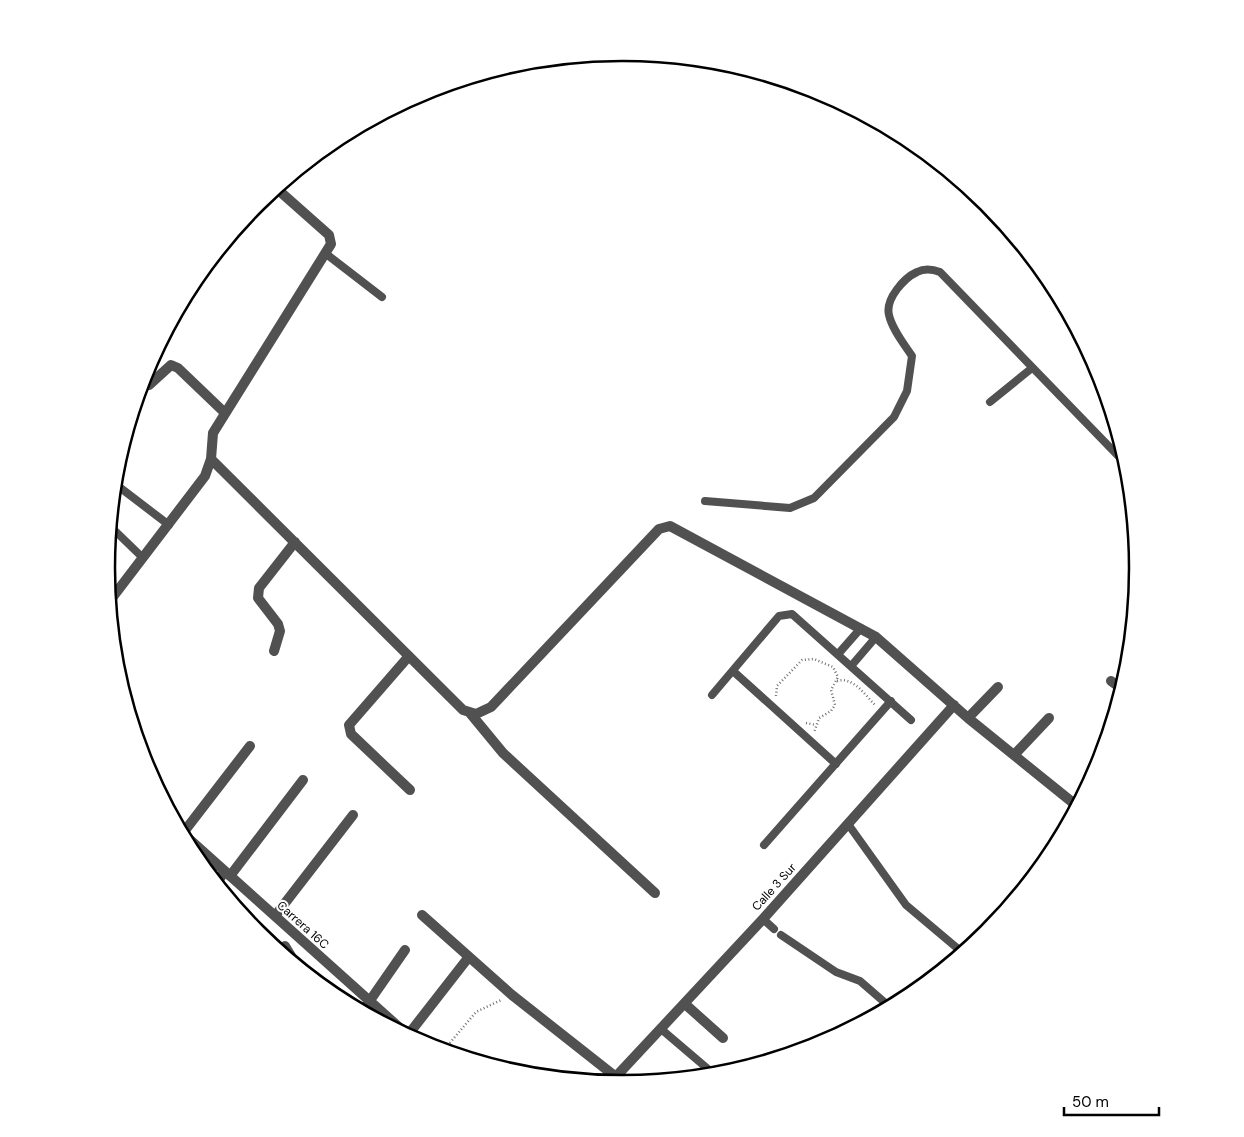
<svg xmlns="http://www.w3.org/2000/svg" width="1244" height="1137" viewBox="0 0 1244 1137" font-family="'DM Sans',sans-serif">
<style>
.lines{fill:none;stroke-linecap:round;stroke-linejoin:round}
.path{stroke:#737373;stroke-width:2.5;stroke-dasharray:1 2.5;stroke-linecap:butt}
.lane{stroke:#515151;stroke-width:8}
.street{stroke:#515151;stroke-width:10}
.labels{text-anchor:middle;stroke-width:4;stroke-linejoin:round;paint-order:stroke}
.street-label{font-size:12px;fill:#000;stroke:#fff}
.rim{fill:none;stroke:#000;stroke-width:2.5}
</style>
<rect width="100%" height="100%" fill="#fff"/>
<g class="lines">
<path class="path" d="M837,681C853,676 865,695 875,705
M776,696L777,686L802,660L814,659L833,667L838,677L831,690L835,705L831,711L819,718L814,733
M806,723L816,725
M443,1051L476,1012L501,1000"/>
<path class="lane" d="M325,253L382,297
M990,402L1032,368
M114,483L169,525
M705,501L790,508L814,498L894,417L907,391L912,356C904,344 892,329 889,315C885,299 904,278 917,272C925,268 932,269 940,272L1128,466
M110,526L142,557
M839,653L861,628
M852,665L876,637
M733,671L836,764
M712,695L779,616L792,614L911,720
M848,824L906,905L963,953
M764,845L891,701
M763,919L774,929
M781,935L836,972L860,981L890,1007
M661,1029L715,1075"/>
<path class="street" d="M149,385L171,365L178,368L225,413
M211,459L463,710L476,714L491,707L659,529L670,526L876,637L968,718L1077,806
M109,602L205,476L211,459L213,433L331,244L329,235L276,188
M274,651L280,631L278,624L258,598L259,588L295,542
M409,656L349,725L351,734L410,790
M1111,681L1122,689
M470,713L503,753L655,893
M968,718L998,687
M1015,754L1049,718
M179,830L411,1038
M183,833L250,746
M203,868L210,858
M230,876L303,780
M216,884L225,871
M422,915L512,995L616,1077
M275,916L353,815
M285,946L297,966
M685,1004L723,1038
M362,1012L405,950
M408,1035L468,958
M610,1083L763,919L954,705"/>
</g>
<g class="labels">
<g class="street-label">
<text transform="translate(774 887) rotate(-48)" y="4">Calle 3 Sur</text>
<text transform="translate(303 925) rotate(42)" y="4">Carrera 16C</text>
</g>
</g>
<path d="M0 0H1244V1137H0ZM115 568a507 507 0 1 1 1014 0a507 507 0 1 1-1014 0Z" fill="#fff" fill-rule="evenodd"/>
<path class="rim" d="M115 568a507 507 0 1 1 1014 0a507 507 0 1 1-1014 0Z"/>
<path d="M1064 1107v8h95v-8" fill="none" stroke="#000000" stroke-width="2.5"/>
<text x="1072" y="1107" font-size="15" fill="#000000" stroke="#ffffff" stroke-width="4" paint-order="stroke">50 m</text>
</svg>
